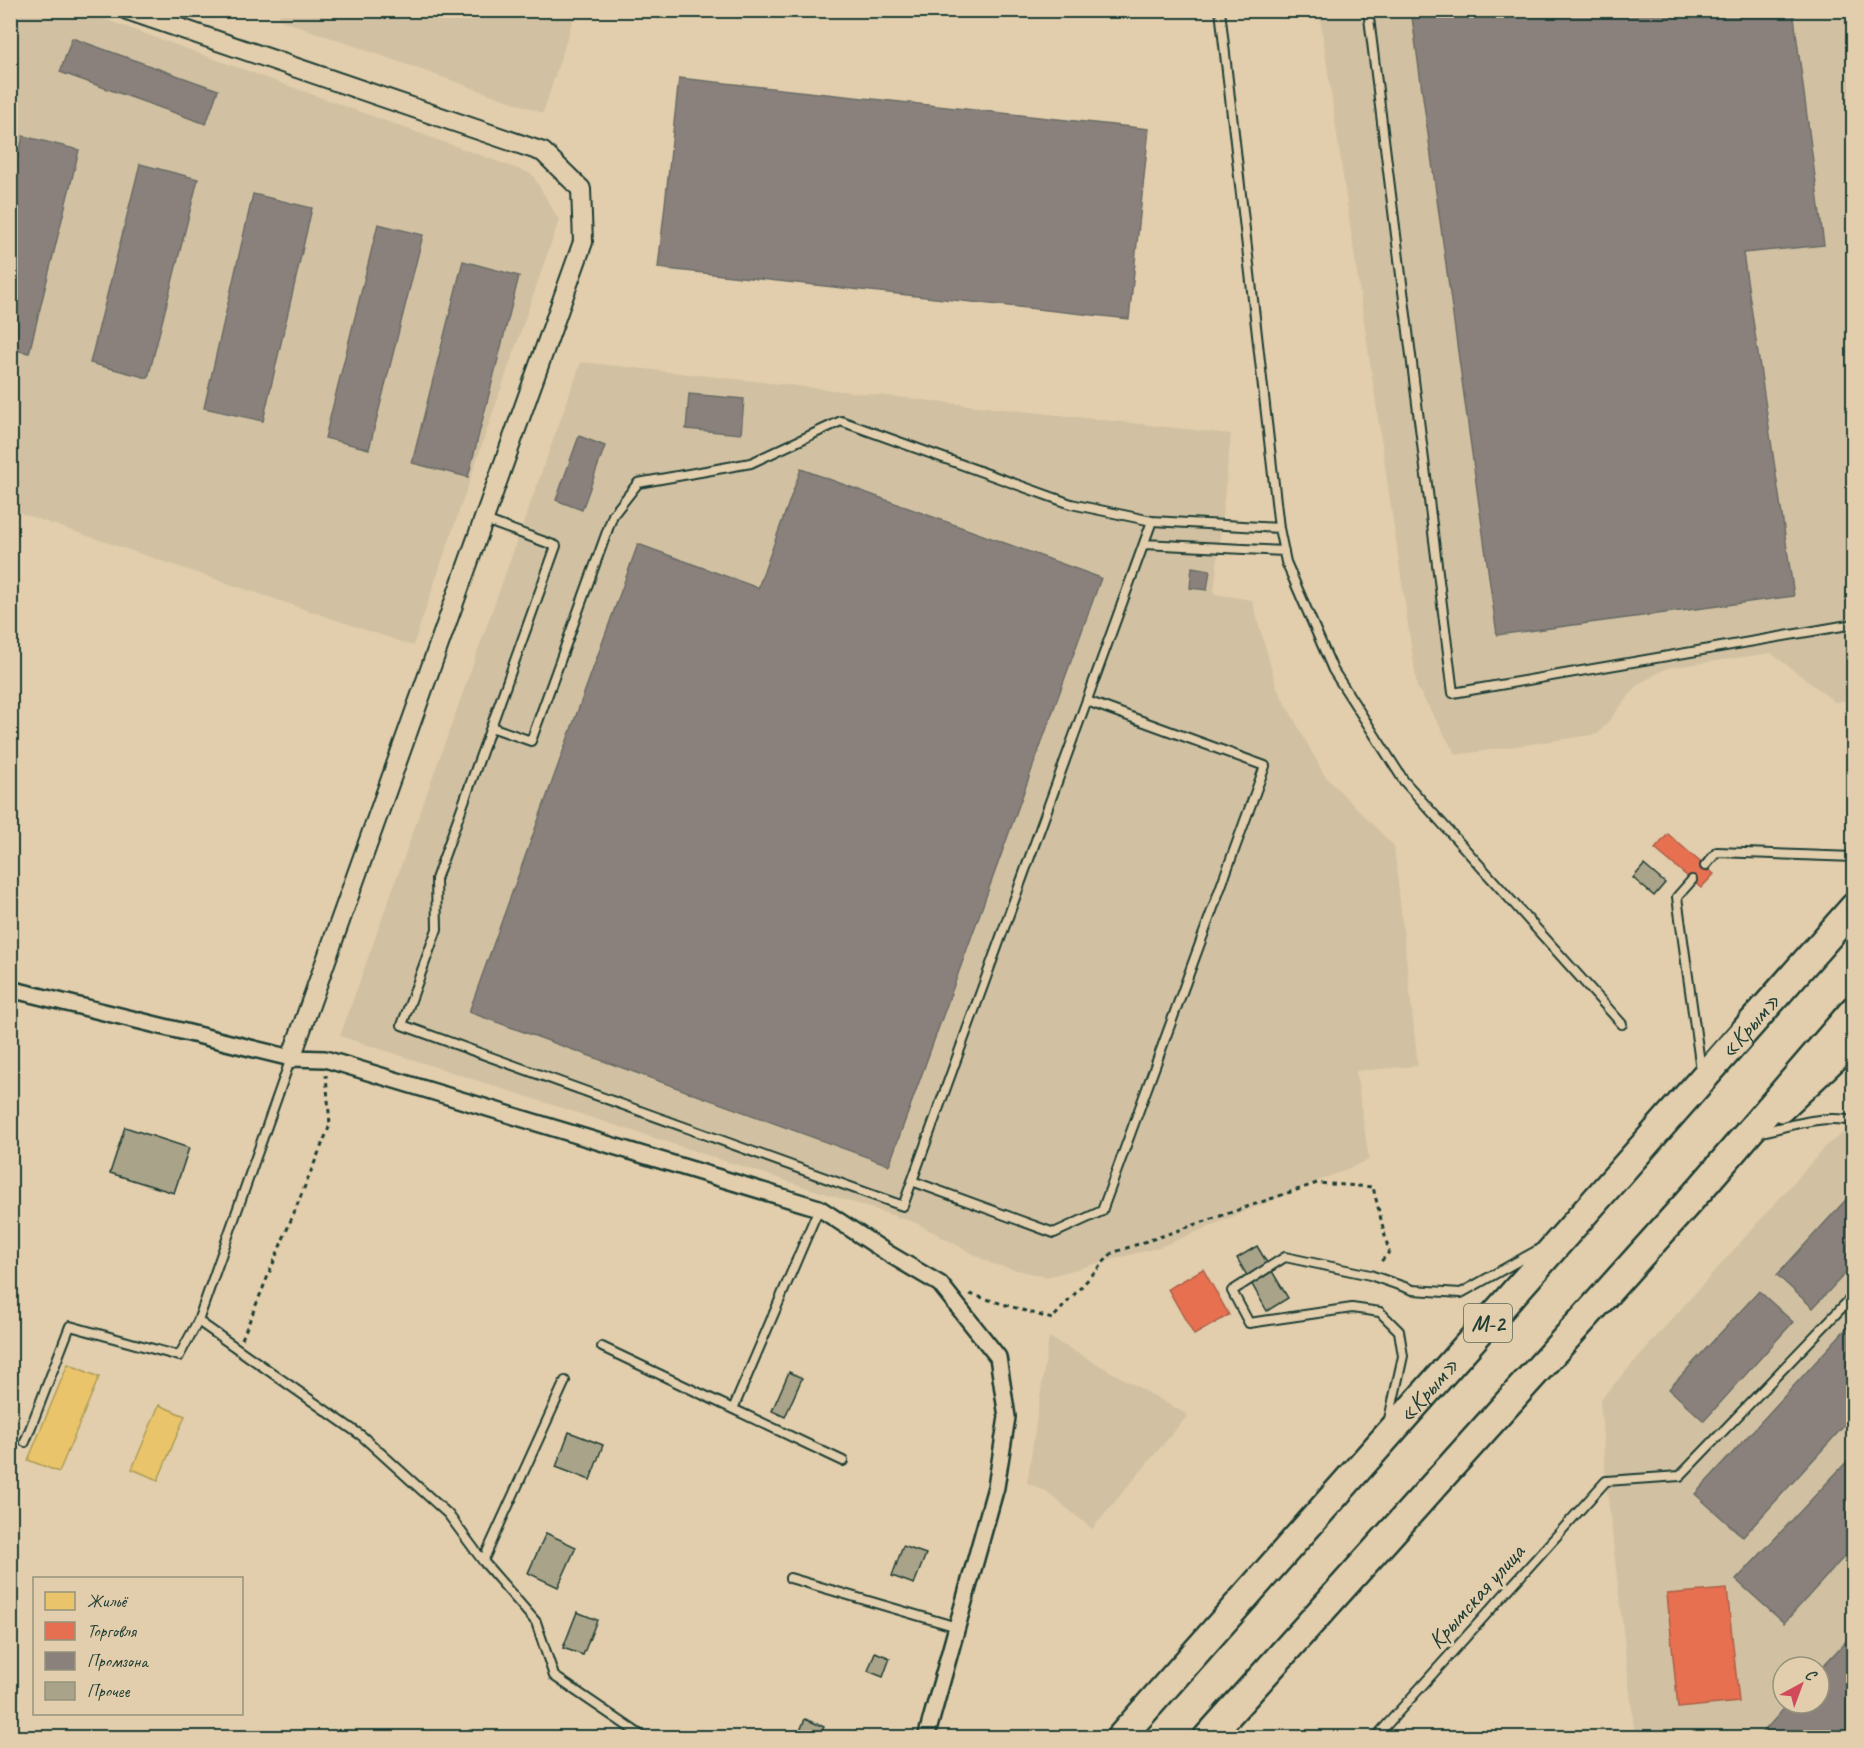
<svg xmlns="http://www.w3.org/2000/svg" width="1864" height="1748" viewBox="0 0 1864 1748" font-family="Caveat,sans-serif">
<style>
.built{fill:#d1c1a2;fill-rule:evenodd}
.homes{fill:#e9c46a;stroke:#ac9c5a;stroke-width:1.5}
.shops{fill:#e76f51;stroke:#ab6048;stroke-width:1.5}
.industry{fill:#8a817c;stroke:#6a6d66;stroke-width:1.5}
.building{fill:#a9a389;stroke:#1f3d34;stroke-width:1.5}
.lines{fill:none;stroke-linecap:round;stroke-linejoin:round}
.service-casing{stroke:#1f3d34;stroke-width:12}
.minor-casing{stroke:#1f3d34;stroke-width:20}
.tertiary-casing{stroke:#1f3d34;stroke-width:22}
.secondary-casing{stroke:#1f3d34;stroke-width:26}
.motorway-casing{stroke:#1f3d34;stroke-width:32}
.path{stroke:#1f3d34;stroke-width:3;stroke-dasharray:4.5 4.5;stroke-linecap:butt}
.service{stroke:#e2ceac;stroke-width:8}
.minor{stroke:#e2ceac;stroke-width:15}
.tertiary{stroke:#e2ceac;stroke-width:18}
.secondary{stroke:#e2ceac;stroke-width:21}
.motorway{stroke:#e2ceac;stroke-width:27}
.labels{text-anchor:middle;stroke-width:6;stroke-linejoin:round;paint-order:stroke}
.shield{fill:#e2ceac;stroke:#5a6858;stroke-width:1.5}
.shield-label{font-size:22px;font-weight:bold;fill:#1f3d34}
.street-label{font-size:24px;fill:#1f3d34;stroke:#e2ceac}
</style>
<rect width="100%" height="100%" fill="#e2ceac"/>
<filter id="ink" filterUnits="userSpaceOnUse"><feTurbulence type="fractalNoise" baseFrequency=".0167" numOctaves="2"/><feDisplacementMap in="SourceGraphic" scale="12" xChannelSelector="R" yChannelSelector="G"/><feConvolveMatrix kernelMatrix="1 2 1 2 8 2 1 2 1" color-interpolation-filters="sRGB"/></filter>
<g filter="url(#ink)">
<path class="built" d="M281,10H576V11L543,113L278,19Z
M19,11H82L532,174L559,220L413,646L11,510L10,40Z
M1319,11H1853V700L1835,702L1771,653L1667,668L1639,684L1598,734L1456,755L1417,687Z
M581,362L1231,434L1214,594L1252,600L1277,688L1325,776L1394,846L1418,1066L1356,1071L1369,1160L1160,1247L1046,1277L992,1264L916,1223L340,1036Z
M1853,1125V1737H1635L1606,1481L1600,1400L1826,1146ZM1783,1667H1819V1703H1783Z
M1049,1337L1188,1415L1092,1529L1046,1491L1027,1483Z"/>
<path class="homes" d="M68,1364L99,1377L59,1472L28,1460Z
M159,1405L185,1416L158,1480L132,1469Z"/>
<path class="shops" d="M1668,834L1714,874L1701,888L1655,849Z
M1203,1269L1229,1315L1194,1335L1168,1289Z
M1727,1589L1739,1702L1678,1708L1667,1594Z"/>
<path class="industry" d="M1411,10H1793L1824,245L1743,253L1794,596L1497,635Z
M72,38L218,90L206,124L60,72Z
M679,78L1149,129L1129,319L658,268Z
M23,136L79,150L29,353L10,349V189Z
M140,164L198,179L148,378L90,363Z
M253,194L312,208L263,421L204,408Z
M378,224L423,235L369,449L325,438Z
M463,261L519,276L468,477L412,463Z
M689,394L744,399L741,434L686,429Z
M579,436L605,446L582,510L556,500Z
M801,469L1101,578L889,1165L469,1012L638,544L758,588Z
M1192,567L1210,570L1207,590L1190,588Z
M1854,1191V1264L1813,1308L1777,1275Z
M1759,1291L1793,1322L1704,1421L1669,1389Z
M1854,1320V1415L1743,1537L1695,1494Z
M1854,1454V1546L1784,1623L1736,1580Z
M1854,1633V1727L1844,1738H1758L1789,1703H1819V1670Z"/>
<path class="building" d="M1644,865L1665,883L1654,896L1633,878Z
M125,1127L189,1148L174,1193L110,1173Z
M1257,1246L1288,1298L1267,1311L1237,1258Z
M789,1372L802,1378L785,1417L772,1411Z
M569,1432L603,1445L590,1480L556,1467Z
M546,1533L576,1547L558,1587L528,1573Z
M903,1546L926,1554L914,1584L892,1576Z
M577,1612L597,1620L583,1655L563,1648Z
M875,1652L890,1658L883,1677L868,1671Z
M805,1719L824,1727L819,1738H797Z"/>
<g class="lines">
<g class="service-casing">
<path id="service" d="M1220,10L1279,528L1286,562L1333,670L1404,781L1622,1024
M1368,10L1453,693L1854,624
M485,520L556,546L491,727L531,741L613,515L638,483L751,463L841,421L1071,504L1152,521L1279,528
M1144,544L1284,551
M491,727L436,879L437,929L402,1025L903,1206L1152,521
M1705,866L1717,852L1854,857
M1692,880L1677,897L1701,1070
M1758,1133C1785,1127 1827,1113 1854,1122
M912,1181L1054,1233L1102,1211L1265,766L1087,701
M819,1208L733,1409L843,1461
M198,1321L362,1436L448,1514L483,1561L536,1622L554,1676L645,1738
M602,1347L733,1409
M1389,1419L1403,1356L1399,1331L1380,1312L1352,1308L1249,1323L1232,1291L1285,1257L1370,1275L1413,1290L1461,1293L1536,1251
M25,1442L70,1326L179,1356L198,1321L291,1058
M483,1561L565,1381
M790,1578L957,1627
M1375,1738L1606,1481L1680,1476L1854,1295"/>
</g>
<g class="minor-casing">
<path id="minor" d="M10,989L291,1058L325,1059L819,1208L889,1254L940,1284L998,1357L1007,1417L996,1487L926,1738"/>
</g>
<g class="tertiary-casing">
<path id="tertiary" d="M127,10L543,152L581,189L583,242L291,1058"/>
</g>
<g class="secondary-casing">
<path id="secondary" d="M1782,1111L1854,1043"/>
</g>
<g class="motorway-casing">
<g id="motorway">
<path id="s1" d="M1120,1738L1566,1234L1854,907"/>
<path d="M1207,1738L1701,1188L1854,1010"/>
</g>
</g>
<path class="path" d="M970,1294L1052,1319L1112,1253L1317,1183L1373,1187L1389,1252L1379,1264
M242,1339L330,1125L326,1075"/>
<use href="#service" class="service"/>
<use href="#minor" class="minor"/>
<use href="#tertiary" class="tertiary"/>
<use href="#secondary" class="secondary"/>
<use href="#motorway" class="motorway"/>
</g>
</g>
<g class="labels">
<rect class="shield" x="1464" y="1304" width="48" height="38" rx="4.5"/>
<g class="shield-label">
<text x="1488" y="1331">М-2</text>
</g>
<g class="street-label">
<text dy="8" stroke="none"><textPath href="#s1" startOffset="951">«Крым»</textPath></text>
<text dy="8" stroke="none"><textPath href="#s1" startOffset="465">«Крым»</textPath></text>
<text transform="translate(1476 1596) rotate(-48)" y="8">Крымская улица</text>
</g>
</g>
<rect width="1864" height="1748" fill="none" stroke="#e2ceac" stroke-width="36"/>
<rect x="18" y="18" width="1828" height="1712" fill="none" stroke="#1f3d34" stroke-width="2" filter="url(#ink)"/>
<rect x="33" y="1577" width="210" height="138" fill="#e2ceac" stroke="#94947c" stroke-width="1.5"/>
<rect x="45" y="1592" width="30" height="18" fill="#e9c46a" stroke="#94947c" stroke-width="1.5"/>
<text x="87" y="1607" font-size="18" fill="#1f3d34">Жильё</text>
<rect x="45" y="1622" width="30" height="18" fill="#e76f51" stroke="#94947c" stroke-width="1.5"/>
<text x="87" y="1637" font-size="18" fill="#1f3d34">Торговля</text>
<rect x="45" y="1652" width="30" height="18" fill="#8a817c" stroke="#94947c" stroke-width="1.5"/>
<text x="87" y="1667" font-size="18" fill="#1f3d34">Промзона</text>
<rect x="45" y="1682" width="30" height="18" fill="#a9a389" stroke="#94947c" stroke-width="1.5"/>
<text x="87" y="1697" font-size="18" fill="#1f3d34">Прочее</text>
<g transform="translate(1801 1685) rotate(41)"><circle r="28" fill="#e2ceac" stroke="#94947c" stroke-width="1.5"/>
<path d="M0-4.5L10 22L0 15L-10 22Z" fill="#d1495b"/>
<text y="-9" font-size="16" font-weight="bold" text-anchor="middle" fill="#1f3d34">С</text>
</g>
</svg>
